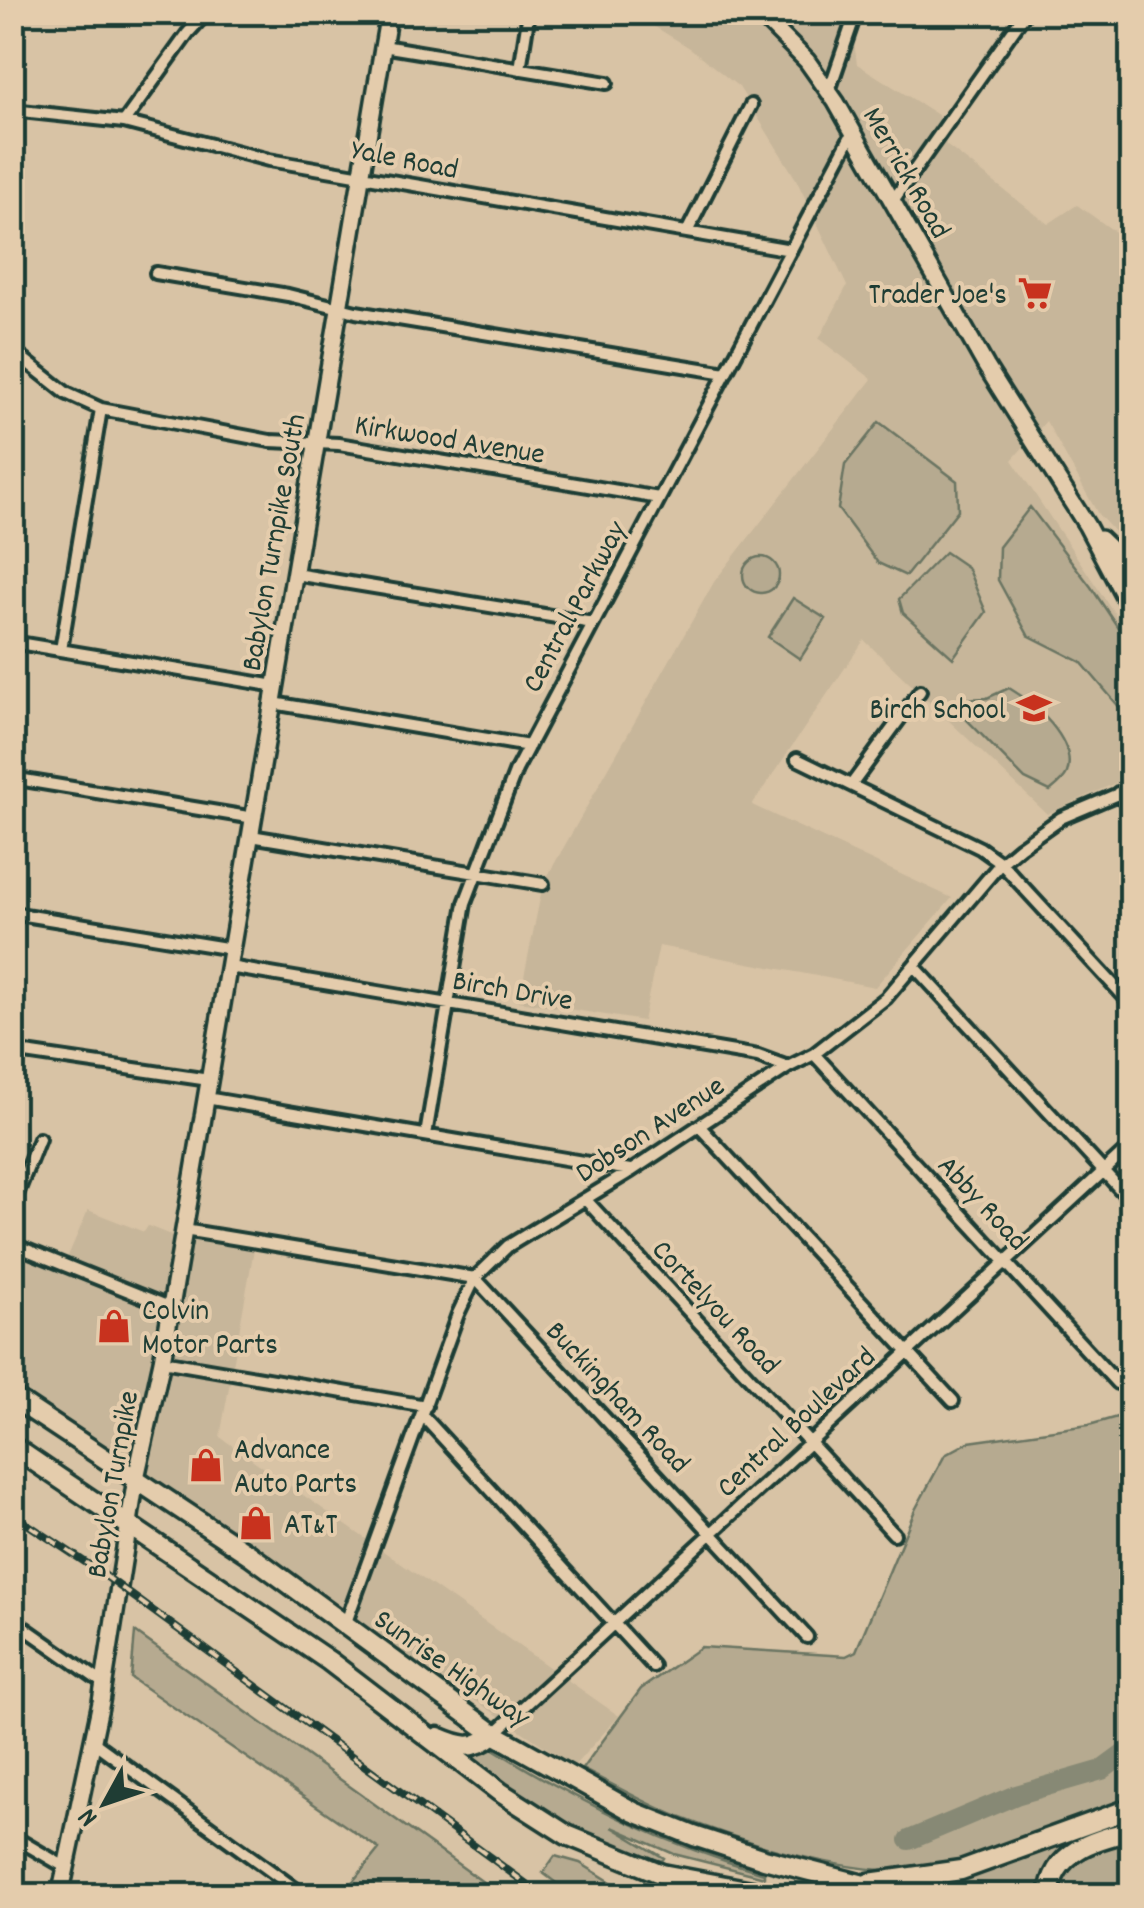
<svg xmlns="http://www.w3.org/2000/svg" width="1144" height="1908" viewBox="0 0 1144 1908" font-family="Dekko,sans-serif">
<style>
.built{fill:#c7b69a}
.green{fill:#b6aa90;stroke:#6a7462;stroke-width:2.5}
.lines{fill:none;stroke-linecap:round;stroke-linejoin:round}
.river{stroke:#878974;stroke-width:20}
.street-casing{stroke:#1f3d34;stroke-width:18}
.primary-casing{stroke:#1f3d34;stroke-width:22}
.highway-casing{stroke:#1f3d34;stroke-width:25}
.street{stroke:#e4ccac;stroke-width:10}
.primary{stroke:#e4ccac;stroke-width:15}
.highway{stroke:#e4ccac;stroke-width:18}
.rail-casing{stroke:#1f3d34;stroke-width:8}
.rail{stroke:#e4ccac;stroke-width:4;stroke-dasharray:11;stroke-linecap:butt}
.labels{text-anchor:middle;stroke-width:8;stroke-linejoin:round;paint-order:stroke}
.street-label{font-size:30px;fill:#1f3d34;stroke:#e4ccac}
.poi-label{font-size:30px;fill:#1f3d34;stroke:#e4ccac;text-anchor:start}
</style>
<rect width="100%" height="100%" fill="#d8c3a5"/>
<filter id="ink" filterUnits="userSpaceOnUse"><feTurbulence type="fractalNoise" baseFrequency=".01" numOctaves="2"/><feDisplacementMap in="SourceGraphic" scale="20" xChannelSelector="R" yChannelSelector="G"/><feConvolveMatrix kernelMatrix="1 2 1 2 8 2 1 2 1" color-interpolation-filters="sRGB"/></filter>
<g filter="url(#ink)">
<path class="built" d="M632,13H850L857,64L938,115L946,145L1048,224L1077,205L1131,243V550L1098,514L1046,421L1012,460L1131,638V776L1047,814L864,640L752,805L952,898L875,987L659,946L643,1021L519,1001L543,884L714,582L872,379L819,339L847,286L796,179L739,87L690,48Z
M88,1210L144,1232L148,1226L168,1234L254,1249L220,1437L619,1716L574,1766L13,1394L12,1243L65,1263Z"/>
<path class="green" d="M879,422L957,481L958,510L906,576L878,563L838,509L845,465Z
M1030,507L1091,587L1131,647V709H1121L1081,662L1028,635L998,580L999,547Z
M945,552L967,567L986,612L953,658L903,613L899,599Z
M743 575a18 18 0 1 1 36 0a18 18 0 1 1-36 0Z
M793,598L826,619L800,659L768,637Z
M1009,688C1033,702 1078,741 1067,773C1064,780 1056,786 1050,791L1025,779L967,720L966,699L987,698Z
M1131,1413V1799L956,1864C938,1859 904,1872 881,1870C817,1865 739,1840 679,1817C646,1804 614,1785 582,1769L641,1689L701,1647L846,1656L856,1651L915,1510L945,1455L969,1442L1089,1425Z
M135,1632L501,1895H342L379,1849L131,1678Z
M490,1747C577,1801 665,1845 764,1873V1877L674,1854L612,1827L664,1858L662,1861C591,1845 529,1802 470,1760L473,1754Z
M1131,1813V1825L1105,1831L1041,1895L942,1896L920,1890Z
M1131,1838V1895H1054L1065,1864L1078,1855Z
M555,1856L580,1863L616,1885L650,1895H572L543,1873Z"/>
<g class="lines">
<path class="river" d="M909,1840L1016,1795L1102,1770L1132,1748"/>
<g class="street-casing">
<path id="street" d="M383,46L607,83
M520,69L529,12
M829,91L856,12
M12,110L124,122L269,160L791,250
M124,122L188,33L207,12
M892,202L1026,12
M687,232L751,105
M156,273L288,295L356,312L726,373
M12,350L66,393L101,409L270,441L339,444L659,498
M295,574L593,623
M12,642L276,686
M61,650L101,409
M273,703L529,746
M797,759L980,848L1001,863L1132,1005
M12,778L254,818
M852,784L920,691
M1118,793L1132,808
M251,836L543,884
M12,913L232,949
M914,966L1132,1202
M229,967L758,1056L788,1067
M12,1051L209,1080
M814,1054L1117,1383
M206,1098L630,1170
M700,1127L953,1401
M426,1135L465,903L516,770L853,132
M585,1199L894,1534
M12,1207L39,1139
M184,1230L475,1278L807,1637
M12,1244L169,1307
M162,1361L426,1406
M422,1415L653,1666
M12,1619L103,1683
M345,1625L458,1314L475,1278L508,1246L631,1171L788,1067L814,1054L886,998L1001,863L1020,847L1061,818L1132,788
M494,1734L1132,1145
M92,1741L305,1896
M12,1836L65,1867"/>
</g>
<g class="primary-casing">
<path id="primary" d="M758,12L807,61L836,102L986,366L1087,526L1132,611
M1100,539L1132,570
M60,1896L101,1702L136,1478L162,1361L389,12"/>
</g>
<g class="highway-casing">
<path id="highway" d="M12,1397L250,1555L494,1734L634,1812L694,1836L764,1859L906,1896
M12,1446L329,1661L500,1792L567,1835L662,1874L778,1896
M438,1737C461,1747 474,1751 494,1734
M667,1877L691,1896
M869,1883L961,1870L1132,1808
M1049,1896C1052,1852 1094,1839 1132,1831"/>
</g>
<use href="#street" class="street"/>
<use href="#primary" class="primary"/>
<use href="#highway" class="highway"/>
<g class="rail-casing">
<path id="rail" d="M12,1514L100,1572L543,1896"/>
</g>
<use href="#rail" class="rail"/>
</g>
</g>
<defs>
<g id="supermarket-bare" transform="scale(2.7)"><path d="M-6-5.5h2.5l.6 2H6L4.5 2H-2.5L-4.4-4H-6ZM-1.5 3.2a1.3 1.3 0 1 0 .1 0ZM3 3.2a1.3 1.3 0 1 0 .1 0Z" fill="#c8321e" stroke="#e4ccac" stroke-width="2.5" paint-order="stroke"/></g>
<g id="school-bare" transform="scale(2.7)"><path d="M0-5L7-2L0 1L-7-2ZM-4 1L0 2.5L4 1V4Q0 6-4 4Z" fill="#c8321e" stroke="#e4ccac" stroke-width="2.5" paint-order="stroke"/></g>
<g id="shop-bare" transform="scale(2.7)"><path d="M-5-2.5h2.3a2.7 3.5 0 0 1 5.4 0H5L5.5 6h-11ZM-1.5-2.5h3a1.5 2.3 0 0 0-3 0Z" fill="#c8321e" stroke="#e4ccac" stroke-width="2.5" paint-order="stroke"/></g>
</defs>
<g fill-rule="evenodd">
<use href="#supermarket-bare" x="1035" y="293"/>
<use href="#school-bare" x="1034" y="708"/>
<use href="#shop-bare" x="114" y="1326"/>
<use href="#shop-bare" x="206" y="1465"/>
<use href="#shop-bare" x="256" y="1523"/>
</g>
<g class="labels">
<g class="street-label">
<text transform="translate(405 158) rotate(11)" y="10">Yale Road</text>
<text transform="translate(908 172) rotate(60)" y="10">Merrick Road</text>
<text transform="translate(450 438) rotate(9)" y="10">Kirkwood Avenue</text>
<text transform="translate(272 542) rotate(-80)" y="10">Babylon Turnpike South</text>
<text transform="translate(573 606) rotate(-62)" y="10">Central Parkway</text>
<text transform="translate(513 989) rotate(10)" y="10">Birch Drive</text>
<text transform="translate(649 1128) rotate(-33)" y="10">Dobson Avenue</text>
<text transform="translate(984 1202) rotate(47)" y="10">Abby Road</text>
<text transform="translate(717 1306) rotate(47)" y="10">Cortelyou Road</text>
<text transform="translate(619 1396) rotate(47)" y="10">Buckingham Road</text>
<text transform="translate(795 1421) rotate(-43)" y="10">Central Boulevard</text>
<text transform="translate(111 1484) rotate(-80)" y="10">Babylon Turnpike</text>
<text transform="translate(453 1667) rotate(35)" y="10">Sunrise Highway</text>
</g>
<g class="poi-label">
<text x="1007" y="303" text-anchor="end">Trader Joe's</text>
<text x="1006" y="718" text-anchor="end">Birch School</text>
<text x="142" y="1319">Colvin<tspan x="142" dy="34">Motor Parts</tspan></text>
<text x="234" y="1458">Advance<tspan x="234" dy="34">Auto Parts</tspan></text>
<text x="284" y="1533">AT&amp;T</text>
</g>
</g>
<rect width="1144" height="1908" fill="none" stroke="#e4ccac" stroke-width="50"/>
<rect x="25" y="25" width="1094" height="1858" fill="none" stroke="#1f3d34" stroke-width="4" filter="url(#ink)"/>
<g transform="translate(105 1803) rotate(230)" stroke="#e4ccac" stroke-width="8" paint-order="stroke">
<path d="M0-8L18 38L0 25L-18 38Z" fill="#1f3d34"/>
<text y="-15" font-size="28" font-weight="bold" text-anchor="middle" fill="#1f3d34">N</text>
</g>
</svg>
